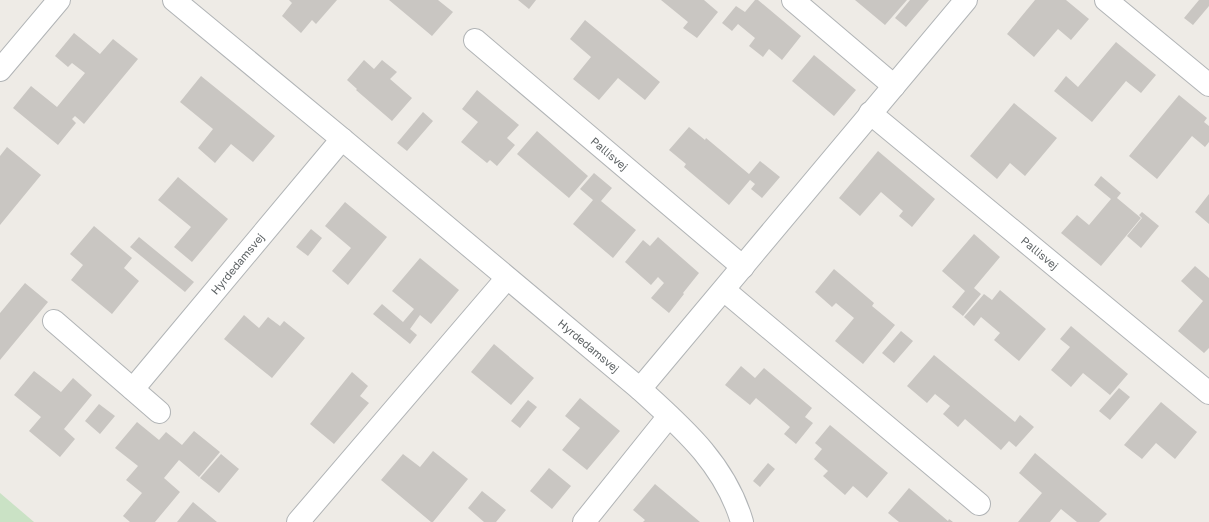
<svg xmlns="http://www.w3.org/2000/svg" width="1209" height="522" viewBox="0 0 1209 522" font-family="'Golos Text',sans-serif">
<style>
.green{fill:#cae2c5}
.building{fill:#c9c6c2}
.lines{fill:none;stroke-linecap:round;stroke-linejoin:round}
.minor-casing{stroke:#b1b4b6;stroke-width:24}
.minor{stroke:#fff;stroke-width:22}
.labels{text-anchor:middle;stroke-width:4;stroke-linejoin:round;paint-order:stroke}
.street-label{font-size:11px;fill:#5d6264;stroke:#fff}
</style>
<rect width="100%" height="100%" fill="#eeebe6"/>
<path class="green" d="M0,493L34,522H0Z"/>
<path class="building" d="M289,0H337L316,24L312,20L301,33L282,16L292,3Z
M389,0H438L453,12L432,36Z
M518,0H536L529,9Z
M661,0H704L718,12L697,38L683,28L688,22Z
M755,0H758L801,36L782,60L769,49L763,57L749,46L755,38L738,24L732,31L722,23L736,6L745,12Z
M855,0H907L885,25Z
M910,0H929L906,27L895,18Z
M1035,0H1066L1089,19L1071,40L1058,29L1034,57L1007,34Z
M1199,0H1209V6L1193,25L1184,18Z
M585,20L660,82L645,100L618,78L599,100L573,79L591,57L570,39Z
M74,33L100,54L113,39L138,59L84,124L75,116L72,119L76,123L58,145L13,108L31,86L57,107L85,73L72,63L68,67L55,56Z
M1116,42L1156,75L1141,93L1126,81L1092,122L1054,91L1066,76L1078,87Z
M814,55L856,90L834,116L792,81Z
M364,60L374,69L382,60L397,72L390,79L412,98L392,121L356,90L357,89L347,80Z
M201,76L275,136L253,162L231,144L215,163L198,148L213,129L180,102Z
M477,90L519,125L507,138L515,145L497,166L490,160L487,163L461,142L478,122L462,109Z
M1179,95L1207,118L1204,122L1209,126V142L1205,147L1192,136L1157,179L1129,156Z
M1014,103L1057,138L1025,176L1010,163L997,179L970,156Z
M423,112L433,121L407,151L397,143Z
M689,127L705,140L706,138L749,174L760,161L780,177L762,198L751,189L755,184L750,180L729,205L684,167L686,164L669,150Z
M537,131L588,176L569,198L517,154Z
M7,147L41,175L0,225V156Z
M878,151L935,199L912,227L899,216L903,211L881,192L860,216L839,198Z
M594,173L612,188L601,201L636,230L613,258L573,224L593,200L580,189Z
M1101,176L1121,193L1117,198L1141,218L1101,266L1061,233L1077,215L1089,225L1111,199L1094,185Z
M178,177L228,219L192,262L174,247L191,227L158,200Z
M1209,194V224L1195,212Z
M345,202L387,237L348,285L332,271L351,248L325,226Z
M1142,212L1159,226L1141,248L1127,236L1142,218L1139,215Z
M94,226L132,258L124,268L139,281L112,314L71,280L83,265L70,254Z
M311,229L322,238L308,256L296,247Z
M974,234L1000,257L974,288L981,294L963,316L952,307L965,291L942,271Z
M139,237L194,282L185,292L130,247Z
M658,237L699,273L683,293L684,294L669,313L651,298L664,283L658,277L651,285L625,262L643,240L650,246Z
M420,258L459,290L431,324L420,315L410,329L417,335L410,344L373,314L382,304L403,322L414,309L392,291Z
M1195,266L1209,278V348L1204,353L1178,331L1203,301L1181,281Z
M834,269L874,303L872,306L895,325L863,364L835,341L854,318L836,303L832,307L815,292Z
M25,283L48,302L0,360V313Z
M1000,290L1046,329L1019,361L994,340L1000,333L981,317L974,326L964,317L984,294L992,300Z
M244,315L259,328L268,317L280,326L284,321L305,338L272,378L224,339Z
M1071,326L1128,374L1110,395L1083,373L1071,387L1051,370L1070,347L1060,339Z
M901,331L913,341L894,363L882,353Z
M494,344L534,378L511,405L471,372Z
M934,355L1015,422L1020,415L1034,427L1016,447L1009,441L1001,450L965,419L958,427L943,414L950,406L935,394L927,403L907,386Z
M741,366L755,378L764,368L812,408L805,417L813,423L796,444L784,434L790,427L756,398L750,405L725,385Z
M34,371L61,392L73,378L92,395L64,429L75,439L60,457L29,431L41,417L14,395Z
M352,372L368,386L360,396L369,403L334,444L310,424Z
M1119,388L1130,397L1110,420L1099,411Z
M580,398L620,431L587,470L562,450L580,428L565,416Z
M528,400L537,407L520,428L511,421Z
M1161,402L1197,432L1175,459L1156,443L1142,459L1124,445Z
M99,404L115,416L100,434L85,421Z
M137,422L159,440L166,432L182,445L194,431L220,452L199,477L179,460L164,478L180,492L155,522H130L123,516L142,493L126,480L138,466L115,448Z
M830,425L888,473L867,498L853,486L845,495L823,476L828,471L814,459L822,449L815,443Z
M433,451L468,479L433,522H431L381,480L403,454L420,467Z
M1035,453L1107,514L1099,522H1077L1061,509L1050,522H1018L1042,493L1019,473Z
M221,454L239,469L219,493L200,478Z
M768,463L775,469L760,487L753,481Z
M549,468L571,486L552,509L530,491Z
M655,484L700,522H643L645,520L633,510Z
M909,488L948,521L949,519L953,522H899L888,513Z
M482,491L506,510L496,522H484L468,508Z
M193,502L217,522H177Z"/>
<g class="lines">
<g class="minor-casing">
<g id="minor">
<path id="s1" d="M174,0L342,139L640,389C683,428 725,464 742,522"/>
<path d="M793,0L894,86"/>
<path d="M1106,0L1209,85"/>
<path id="s2" d="M475,40L743,267"/>
<path d="M0,70L59,0"/>
<path id="s3" d="M870,113L1209,393"/>
<path d="M724,290L979,504"/>
<path d="M54,321L159,412"/>
<path id="s4" d="M133,389L342,139"/>
<path d="M640,389L966,0"/>
<path d="M298,522L507,278"/>
<path d="M584,522L669,416"/>
</g>
</g>
<use href="#minor" class="minor"/>
</g>
<g class="labels">
<g class="street-label">
<text dy="4" stroke="none"><textPath href="#s2" startOffset="176">Pallisvej</textPath></text>
<text dy="4" stroke="none"><textPath href="#s3" startOffset="220">Pallisvej</textPath></text>
<text dy="4" stroke="none"><textPath href="#s4" startOffset="163">Hyrdedamsvej</textPath></text>
<text dy="4" stroke="none"><textPath href="#s1" startOffset="540">Hyrdedamsvej</textPath></text>
</g>
</g>
</svg>
